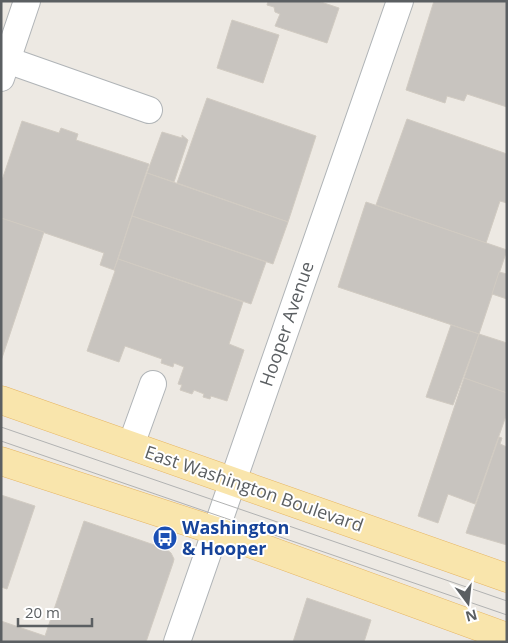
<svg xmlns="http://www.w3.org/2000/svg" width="508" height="643" viewBox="0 0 508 643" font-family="'Open Sans',sans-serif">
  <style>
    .building { fill: #c8c4bf; stroke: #d1cbc2 }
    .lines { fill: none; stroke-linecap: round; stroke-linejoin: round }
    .minor-casing { stroke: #b0b4b7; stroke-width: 28 }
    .major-casing { stroke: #e6b562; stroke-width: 29 }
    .minor { stroke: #fff; stroke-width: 26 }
    .major { stroke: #f9e5ac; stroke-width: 28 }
    .tram { stroke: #b1b2b2; stroke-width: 1 }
    .labels { text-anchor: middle; stroke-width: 4; stroke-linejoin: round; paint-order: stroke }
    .street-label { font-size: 18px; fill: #5b5f62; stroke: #fff }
    .transit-label { font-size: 18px; font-weight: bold; fill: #164399; stroke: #fff; text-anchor: start }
  </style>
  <rect width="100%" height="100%" fill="#ede9e3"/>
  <g class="building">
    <path d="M268,1H318L339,8L327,43L275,26L280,14L275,12L274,7L267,5Z"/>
    <path d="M434,1H507V107L467,94L464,101L447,96L445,103L406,90Z"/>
    <path d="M232,20L279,35L263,83L217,68Z"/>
    <path d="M207,98L316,136L288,222L177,183Z"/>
    <path d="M407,119L507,154V203L500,201L486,243L376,205Z"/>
    <path d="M22,121L59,133L61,128L78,134L76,140L149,164L114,270L100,265L104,253L1,218V183Z"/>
    <path d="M162,132L182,138V135L188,140L174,182L147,173Z"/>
    <path d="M147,173L288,222L273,264L132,216Z"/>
    <path d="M366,202L507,250L479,334L338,287Z"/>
    <path d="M132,216L266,262L251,304L118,259Z"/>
    <path d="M1,218L44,232L1,361Z"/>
    <path d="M118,259L243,302L229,344L244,350L227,401L211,396L210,399L203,397L204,394L194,390L192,394L180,390L182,385L178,384L184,367L174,363L173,367L161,363L162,359L125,346L119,362L87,351L115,271L114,270Z"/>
    <path d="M499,272L507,274V299L492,294Z"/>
    <path d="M451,325L479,334L453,405L426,397Z"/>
    <path d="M479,334L507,343V393L464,378Z"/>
    <path d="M464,378L507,393V413L475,504L448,494L438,523L418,516Z"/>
    <path d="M499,437L502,438L500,444L507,447V545L466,533Z"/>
    <path d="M1,495L35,506L7,589L1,587Z"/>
    <path d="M84,521L166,549L171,553L174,559L173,563L146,642H1V621L45,636Z"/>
    <path d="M307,598L371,620L364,642H293Z"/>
  </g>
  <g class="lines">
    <defs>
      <g id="minor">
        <path d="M7,60L149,110"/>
        <path d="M1,78L27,1"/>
        <path d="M131,445L153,384"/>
        <path d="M177,642L400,1"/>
      </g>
      <g id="major">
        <path d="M1,400L507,578"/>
        <path d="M1,461L216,531L507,637"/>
      </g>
    </defs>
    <use href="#minor" class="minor-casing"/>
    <use href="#major" class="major-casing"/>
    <use href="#minor" class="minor"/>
    <use href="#major" class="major"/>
    <g class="tram">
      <path d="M1,427L507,601"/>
      <path d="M1,441L507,615"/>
    </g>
  </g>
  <defs>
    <symbol id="bus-disc" viewBox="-11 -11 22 22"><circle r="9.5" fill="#1a4fb4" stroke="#fff"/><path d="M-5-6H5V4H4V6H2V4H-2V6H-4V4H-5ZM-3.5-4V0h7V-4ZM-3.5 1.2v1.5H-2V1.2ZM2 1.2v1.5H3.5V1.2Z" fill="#fff"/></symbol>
  </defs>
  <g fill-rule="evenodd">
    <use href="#bus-disc" x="151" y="524" width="28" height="28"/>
  </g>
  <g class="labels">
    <g class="street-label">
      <text transform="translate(287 324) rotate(-71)" y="6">Hooper Avenue</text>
      <text transform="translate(254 489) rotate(19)" y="6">East Washington Boulevard</text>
    </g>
    <g class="transit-label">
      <text x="182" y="534">Washington<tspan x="182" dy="21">&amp; Hooper</tspan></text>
    </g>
  </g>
  <rect width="508" height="643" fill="none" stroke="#5b5f62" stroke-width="5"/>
  <g transform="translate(468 603) rotate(165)" stroke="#ffffff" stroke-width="4" paint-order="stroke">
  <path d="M0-4L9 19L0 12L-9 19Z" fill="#5b5f62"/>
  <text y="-8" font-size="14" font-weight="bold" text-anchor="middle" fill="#5b5f62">N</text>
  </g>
  <path d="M18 618v8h74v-8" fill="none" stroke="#5b5f62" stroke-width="2.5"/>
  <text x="25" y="618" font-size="15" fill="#5b5f62" stroke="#ffffff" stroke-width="4" paint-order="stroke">20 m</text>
</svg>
